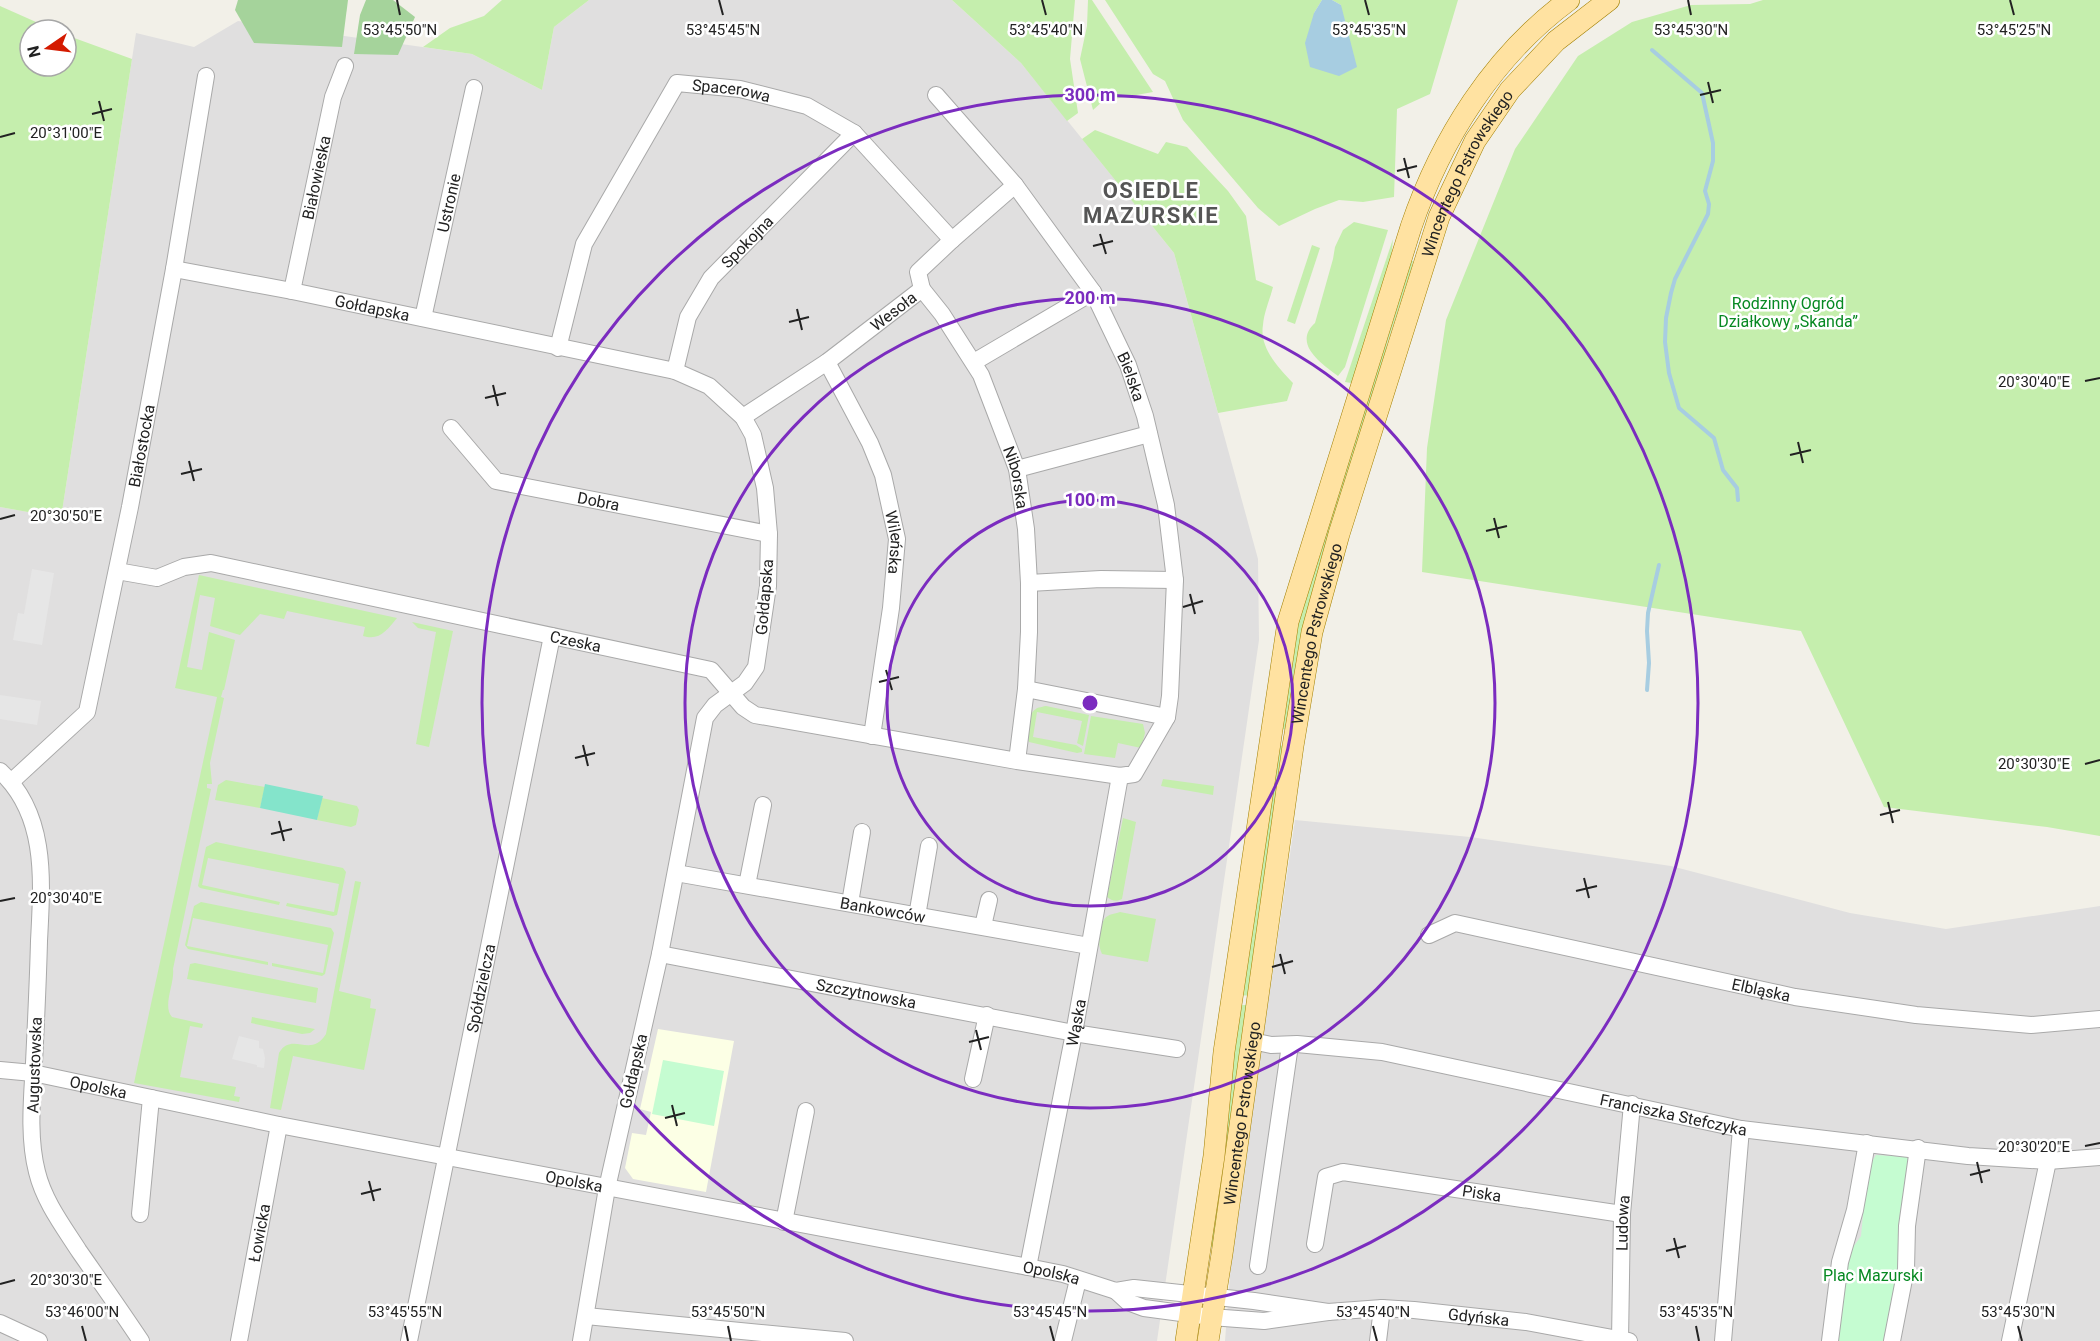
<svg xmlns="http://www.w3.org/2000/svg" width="2100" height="1341" viewBox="0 0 2100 1341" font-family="Roboto,sans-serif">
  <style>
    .residential { fill: #e0dfdf }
    .education { fill: #fcffe5 }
    .grass { fill: #c5eead }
    .forest { fill: #a5d39b }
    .park { fill: #c5fcd1 }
    .pitch { fill: #84e4cb }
    .parking { fill: #e6e6e6 }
    .water { fill: #a7cde1 }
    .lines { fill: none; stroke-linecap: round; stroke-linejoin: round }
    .stream { stroke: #a7cde1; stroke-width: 4 }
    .minor-casing { stroke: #a9a9a9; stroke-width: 18 }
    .major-casing { stroke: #a07f00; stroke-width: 22 }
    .minor { stroke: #fff; stroke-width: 16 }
    .major { stroke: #ffe2a1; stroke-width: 21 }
    .ticks { fill: none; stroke: #222; stroke-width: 2 }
    .ring { fill: none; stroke: #7b2cbf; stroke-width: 3 }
    .labels { text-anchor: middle; stroke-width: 5; stroke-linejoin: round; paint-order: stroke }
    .street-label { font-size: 16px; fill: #222; stroke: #fff }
    .park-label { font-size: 16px; fill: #078922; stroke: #fff }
    .district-label { font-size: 22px; font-weight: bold; letter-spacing: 1.5px; fill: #555; stroke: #fff }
    .ticks-label { font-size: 15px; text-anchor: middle; fill: #222; stroke: #fff; stroke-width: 5; stroke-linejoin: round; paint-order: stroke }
    .centre { fill: #7b2cbf; stroke: #fff; stroke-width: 3 }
    .ring-label { font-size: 18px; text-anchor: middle; font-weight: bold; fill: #7b2cbf; stroke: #fff; stroke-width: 5; stroke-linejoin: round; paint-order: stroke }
  </style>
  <rect width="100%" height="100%" fill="#f2f0e8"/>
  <g class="residential">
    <path d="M589,0H952L1021,63L1174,253L1258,559L1259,640L1157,1341H0V507L61,518L136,33L194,47L238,21L472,54L542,90L554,27Z"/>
    <path d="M1295,820L1470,837L1671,866L1850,913L1946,929L2100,906V1341H1225L1232,1250Z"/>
  </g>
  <path class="education" d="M658,1029L734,1041L706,1192L633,1179L625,1168L632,1133L646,1135L651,1112L640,1109Z"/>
  <g class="grass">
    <path d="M502,0H589L554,27L542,90L472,54L423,47L450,28L484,16Z"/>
    <path d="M952,0H1075L1070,59L1078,113L1067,121L1021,63Z"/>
    <path d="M1088,0H1092L1153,92L1103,101L1093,110L1080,59L1087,26Z"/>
    <path d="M1105,0H1322L1314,13L1341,5L1332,0H1458L1430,94L1397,109L1394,197L1363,202L1339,200L1315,209L1279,226L1258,208L1183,120L1165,81L1153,74Z"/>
    <path d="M1763,0H2100V836L2047,827L1884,807L1801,631L1422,572L1427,448L1446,320L1515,149L1578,56L1632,22L1691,5L1750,4Z"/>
    <path d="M0,6L54,30H30V66H66V35L132,59L61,518L0,507Z"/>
    <path d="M1095,130L1158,154L1166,142L1187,147L1228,191L1246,216L1256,280L1273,287C1270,299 1264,312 1263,325C1259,348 1279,368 1293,383L1287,401L1218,413L1174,253L1082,139Z"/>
    <path d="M1354,222L1388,230L1345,367L1338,376C1322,364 1292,344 1315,323L1333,259L1335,247L1343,230Z"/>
    <path d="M1393,239L1390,270L1354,381L1351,383L1345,382Z"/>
    <path d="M1312,245L1320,248L1295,324L1287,321Z"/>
    <path d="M1409,260L1413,261L1412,267L1387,344L1381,376L1287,730L1278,728L1296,628Z"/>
    <path d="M199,575L397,618C387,630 380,641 363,636L365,627L287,611L284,619L260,614L240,635L210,626L215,598L200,595L187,667L202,670L209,632L235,640L224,690H223L221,697L224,698L210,763L212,784H207V788L211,789L173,969C175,983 162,1006 172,1017L203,1024L202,1028L190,1026L180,1077L236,1087L234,1096L240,1097L239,1102L134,1083L217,697L175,688Z"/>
    <path d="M412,622L453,631L429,747L416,744L436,632L418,628Z"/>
    <path d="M1046,706L1089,715L1083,746L1077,743L1082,721L1037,712L1033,737L1076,745L1082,749V752L1077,753L1029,742C1026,733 1027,714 1036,709C1036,708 1045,706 1046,706Z"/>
    <path d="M1091,716L1143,724L1145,733L1141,748L1118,743L1115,758L1084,754Z"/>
    <path d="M1276,745L1285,746L1250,996L1241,995Z"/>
    <path d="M1163,779L1214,786L1213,795L1161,786Z"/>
    <path d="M226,780L265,787L260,808L215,800L218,785Z"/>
    <path d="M322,798L357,806L359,810L356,825L351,827L317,820Z"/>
    <path d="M1123,818L1136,822L1122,899C1116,902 1112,901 1107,897Z"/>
    <path d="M216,842L343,868L346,872L337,915L333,916L286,906L287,903L334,912L339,884L208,858L202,885L280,902L279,905L200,888L198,886L206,847Z"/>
    <path d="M355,881L361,882L339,991L371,999L370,1008L376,1009L364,1070L293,1056L281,1110L270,1108L279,1053C292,1031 311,1059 326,1034Z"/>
    <path d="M201,902L331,928L334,933L325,974L322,976L272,966V963L323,973L328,945L193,918L187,946L268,962V965L188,949L185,945L194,906Z"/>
    <path d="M1120,912L1156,919L1148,962L1102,954C1097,944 1099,927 1105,918C1109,914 1114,914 1120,912Z"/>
    <path d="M195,963L318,988L316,1003L187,979L190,964Z"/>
    <path d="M1240,1005H1248L1215,1247H1210Z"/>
    <path d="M252,1017L315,1029L310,1033L302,1034L251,1023Z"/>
  </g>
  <g class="forest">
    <path d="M238,0H348L342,47L254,43L235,10Z"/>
    <path d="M366,0H393L415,17L398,55L354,54L360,15Z"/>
  </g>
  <g class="park">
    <path d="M663,1060L724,1071L714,1126L652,1114Z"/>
    <path d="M1876,1155L1907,1157L1911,1166L1901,1259L1887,1341H1837L1849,1253L1861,1236L1866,1183L1870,1165Z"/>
  </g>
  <path class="pitch" d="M265,784L323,796L317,820L260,808Z"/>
  <g class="parking">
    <path d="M32,569L54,573L42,645L13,640L18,613L24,614Z"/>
    <path d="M0,695L41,701L37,725L0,719Z"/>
    <path d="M239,1036L259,1041V1048L263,1049L265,1058L264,1068L257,1067V1065L232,1059Z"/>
  </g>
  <path class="water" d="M1322,0H1332L1341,5L1357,67L1339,76L1310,67L1305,43L1314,13Z"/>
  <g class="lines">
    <g class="stream">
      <path d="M1652,50L1702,93L1713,143V161L1705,191L1709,204L1708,214L1675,279L1671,293L1666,318L1665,342L1669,373L1679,408L1714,438L1723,470L1737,488L1738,500"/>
      <path d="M1647,690L1649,663L1647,631L1648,613L1659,565"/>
    </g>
    <defs>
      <g id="minor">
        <path id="s1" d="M936,95L1015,185L1093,292L1128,365L1145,416L1166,505L1175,580L1170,696L1167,717"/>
        <path id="s2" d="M174,269L292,291L675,371L709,386L743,417L753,435L765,488L769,534L768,586L756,667L745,683L715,705L705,718L660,954L607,1188L581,1341"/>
        <path id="s3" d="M922,289L942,314L981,375L1017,469L1026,529L1029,583V632L1026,689"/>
        <path id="s4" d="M292,291L333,97L345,66"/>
        <path id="s5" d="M423,318L474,88"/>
        <path id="s6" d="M558,348L584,244L677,83L740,89L807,106L854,133L952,240"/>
        <path id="s7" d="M827,362L870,443L883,475L897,539L891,608L872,736"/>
        <path d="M974,362L1093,292"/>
        <path id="s8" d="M675,371L688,317L711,278L854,133"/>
        <path id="s9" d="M743,417L827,362L922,289L918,272L952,240L1015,185"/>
        <path id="s10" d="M451,428L496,481L769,534"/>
        <path d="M1017,469L1149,434"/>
        <path id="s11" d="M117,571L157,578L184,567L211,563L711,670L743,707L755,715L1017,761L1120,776L1134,774L1167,717L1026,689L1017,761"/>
        <path d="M1029,583L1101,579L1175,580"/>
        <path d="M0,771C48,815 42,882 39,941C38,982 36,1022 34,1063C32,1098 28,1137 37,1172C44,1201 63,1226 79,1251C100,1281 121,1311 141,1341"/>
        <path id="s12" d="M11,782L87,712L130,507L174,269L206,76"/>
        <path id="s13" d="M676,873L1089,946"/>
        <path d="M747,885L763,805"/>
        <path d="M850,903L862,832"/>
        <path d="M917,916L929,846"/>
        <path d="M983,926L989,900"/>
        <path id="s14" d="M1429,935L1455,923L1795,997L1916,1015L2031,1025L2100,1019"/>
        <path id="s15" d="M660,954L1074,1033L1177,1049"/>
        <path id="s16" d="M1252,1041L1271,1045L1297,1044L1382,1052L1741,1129L1968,1156L2048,1161L2100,1157"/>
        <path id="s17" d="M0,1070L33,1073L279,1125L1028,1267L1063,1274L1116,1291L1134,1288L1254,1301L1328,1312"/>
        <path d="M973,1079L987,1015"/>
        <path d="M140,1214L151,1098"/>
        <path d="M784,1222L806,1111"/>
        <path id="s18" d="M1315,1244L1326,1177L1343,1172L1622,1214"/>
        <path d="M1258,1266L1290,1045"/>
        <path id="s19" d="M1028,1267L1074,1033L1120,776"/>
        <path id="s20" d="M1116,1291L1128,1302L1144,1308L1211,1317L1264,1321L1328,1312L1382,1308L1414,1310L1526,1322L1629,1341"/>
        <path d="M586,1316L845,1341"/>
        <path d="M0,1323L39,1341"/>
        <path id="s21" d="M239,1341L279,1125"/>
        <path id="s22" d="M409,1341L552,636"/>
        <path d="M1063,1341L1078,1280"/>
        <path d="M1378,1341L1382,1308"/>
        <path id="s23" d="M1620,1341L1622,1214L1632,1104"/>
        <path d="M1723,1341L1741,1129"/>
        <path d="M1830,1341L1840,1262L1855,1210L1867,1143"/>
        <path d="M1892,1341L1906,1269L1907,1226L1918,1148"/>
        <path d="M2010,1341L2048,1161"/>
      </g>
      <g id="major">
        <path d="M1186,1341L1214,1156L1224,1052L1288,622L1411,227C1441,139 1493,56 1569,0"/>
        <path id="s24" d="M1208,1341L1222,1254L1293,746L1312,632L1339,534L1439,217L1475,141L1510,90L1556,41L1609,0"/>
      </g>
    </defs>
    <use href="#minor" class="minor-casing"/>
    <use href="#major" class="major-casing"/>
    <use href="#minor" class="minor"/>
    <use href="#major" class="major"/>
  </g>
  <path class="ticks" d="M397,0L400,15M719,0L723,15M1042,0L1046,15M1365,0L1369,15M1688,0L1691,15M2010,0L2014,15M1708,82L1713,103M1700,95L1721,90M99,101L104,121M92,114L112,109M0,137L15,133M1404,158L1409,178M1397,171L1417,166M1100,234L1106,254M1093,246L1113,241M797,309L802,330M789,322L809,317M2085,381L2100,378M493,385L498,406M485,398L506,393M1798,442L1803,463M1790,455L1811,450M189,461L194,481M181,474L202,469M1494,518L1499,538M0,519L15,515M1486,531L1507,526M1190,594L1195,614M1183,607L1203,601M886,670L892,690M879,682L899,677M583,745L588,766M575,758L595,753M2085,764L2100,760M1888,802L1893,823M1880,815L1900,810M279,821L284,841M271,834L292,829M1584,878L1589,898M1576,891L1597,886M0,901L15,898M1280,954L1285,974M1272,967L1293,961M976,1030L981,1050M969,1042L989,1037M672,1105L677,1126M665,1118L685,1113M2085,1146L2100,1143M1977,1162L1982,1183M1970,1175L1990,1170M369,1181L374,1201M361,1194L381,1189M1674,1238L1679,1258M1666,1251L1686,1246M0,1284L15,1280M82,1326L86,1341M405,1326L408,1341M728,1326L731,1341M1050,1326L1054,1341M1373,1326L1377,1341M1696,1326L1699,1341M2018,1326L2022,1341"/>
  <g class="ring">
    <circle cx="1090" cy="703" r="203"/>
    <circle cx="1090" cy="703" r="405"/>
    <circle cx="1090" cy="703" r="608"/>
  </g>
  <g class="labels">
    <g class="street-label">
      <text dy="6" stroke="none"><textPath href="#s6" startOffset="348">Spacerowa</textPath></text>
      <text dy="6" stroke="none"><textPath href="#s24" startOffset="1202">Wincentego Pstrowskiego</textPath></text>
      <text dy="6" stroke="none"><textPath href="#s4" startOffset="116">Białowieska</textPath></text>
      <text dy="6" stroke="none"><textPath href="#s5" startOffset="118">Ustronie</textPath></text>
      <text dy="6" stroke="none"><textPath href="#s8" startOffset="152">Spokojna</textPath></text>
      <text dy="6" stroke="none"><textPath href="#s2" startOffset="202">Gołdapska</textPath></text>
      <text dy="6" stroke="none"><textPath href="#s9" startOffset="184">Wesoła</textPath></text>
      <text dy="6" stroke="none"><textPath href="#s1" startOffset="345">Bielska</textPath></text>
      <text dy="6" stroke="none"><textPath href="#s12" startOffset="375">Białostocka</textPath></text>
      <text dy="6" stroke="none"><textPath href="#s3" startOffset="213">Niborska</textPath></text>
      <text dy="6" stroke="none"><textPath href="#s10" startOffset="174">Dobra</textPath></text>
      <text dy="6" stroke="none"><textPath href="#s7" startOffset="195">Wileńska</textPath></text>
      <text transform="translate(764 597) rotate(-85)" y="6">Gołdapska</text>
      <text dy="6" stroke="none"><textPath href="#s24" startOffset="716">Wincentego Pstrowskiego</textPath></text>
      <text dy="6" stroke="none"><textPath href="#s11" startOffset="470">Czeska</textPath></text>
      <text dy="6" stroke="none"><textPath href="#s13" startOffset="210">Bankowców</textPath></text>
      <text dy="6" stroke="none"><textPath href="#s22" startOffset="360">Spółdzielcza</textPath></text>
      <text dy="6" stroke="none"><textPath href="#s14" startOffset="342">Elbląska</textPath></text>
      <text dy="6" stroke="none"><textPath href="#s15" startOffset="210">Szczytnowska</textPath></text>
      <text dy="6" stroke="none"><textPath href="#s19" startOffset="249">Wąska</textPath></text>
      <text transform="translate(34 1065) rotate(-88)" y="6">Augustowska</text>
      <text transform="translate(633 1071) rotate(-77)" y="6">Gołdapska</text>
      <text dy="6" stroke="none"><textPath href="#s17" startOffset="100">Opolska</textPath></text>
      <text dy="6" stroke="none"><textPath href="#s16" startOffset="429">Franciszka Stefczyka</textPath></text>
      <text dy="6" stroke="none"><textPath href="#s24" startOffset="230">Wincentego Pstrowskiego</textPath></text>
      <text dy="6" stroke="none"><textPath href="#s17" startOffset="585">Opolska</textPath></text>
      <text dy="6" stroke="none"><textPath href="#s18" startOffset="226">Piska</textPath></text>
      <text dy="6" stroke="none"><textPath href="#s23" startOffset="118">Ludowa</textPath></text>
      <text dy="6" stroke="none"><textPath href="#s21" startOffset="110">Łowicka</textPath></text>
      <text dy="6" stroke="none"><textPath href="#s17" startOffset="1071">Opolska</textPath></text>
      <text dy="6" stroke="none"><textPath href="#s20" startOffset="370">Gdyńska</textPath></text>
    </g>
    <g class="park-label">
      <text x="1788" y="309">Rodzinny Ogród<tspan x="1788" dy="18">Działkowy „Skanda”</tspan></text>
      <text x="1873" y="1281">Plac Mazurski</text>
    </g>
    <g class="district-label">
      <text x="1151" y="198">OSIEDLE<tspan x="1151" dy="25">MAZURSKIE</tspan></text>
    </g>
  </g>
  <g class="ticks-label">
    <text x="2014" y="35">53°45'25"N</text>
    <text x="400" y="35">53°45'50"N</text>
    <text x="723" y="35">53°45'45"N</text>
    <text x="1046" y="35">53°45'40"N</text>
    <text x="1369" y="35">53°45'35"N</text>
    <text x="1691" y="35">53°45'30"N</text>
    <text x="66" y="138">20°31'00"E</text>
    <text x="2034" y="387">20°30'40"E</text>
    <text x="66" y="521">20°30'50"E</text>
    <text x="2034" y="769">20°30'30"E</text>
    <text x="66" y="903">20°30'40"E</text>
    <text x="2034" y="1152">20°30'20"E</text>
    <text x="66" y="1285">20°30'30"E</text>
    <text x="82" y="1317">53°46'00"N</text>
    <text x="405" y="1317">53°45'55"N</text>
    <text x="728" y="1317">53°45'50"N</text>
    <text x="1050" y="1317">53°45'45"N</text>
    <text x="1373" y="1317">53°45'40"N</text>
    <text x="1696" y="1317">53°45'35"N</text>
    <text x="2018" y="1317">53°45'30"N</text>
  </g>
  <circle cx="1090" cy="703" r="9" class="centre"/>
  <g class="ring-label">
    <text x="1090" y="101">300 m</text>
    <text x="1090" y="304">200 m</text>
    <text x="1090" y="506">100 m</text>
  </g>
  <g transform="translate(48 48) rotate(256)"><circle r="28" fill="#ffffff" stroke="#a7a7a7" stroke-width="1.5"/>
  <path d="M0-4.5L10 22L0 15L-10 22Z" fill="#d41a00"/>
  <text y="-9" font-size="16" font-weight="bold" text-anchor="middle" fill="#222222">N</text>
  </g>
</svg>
